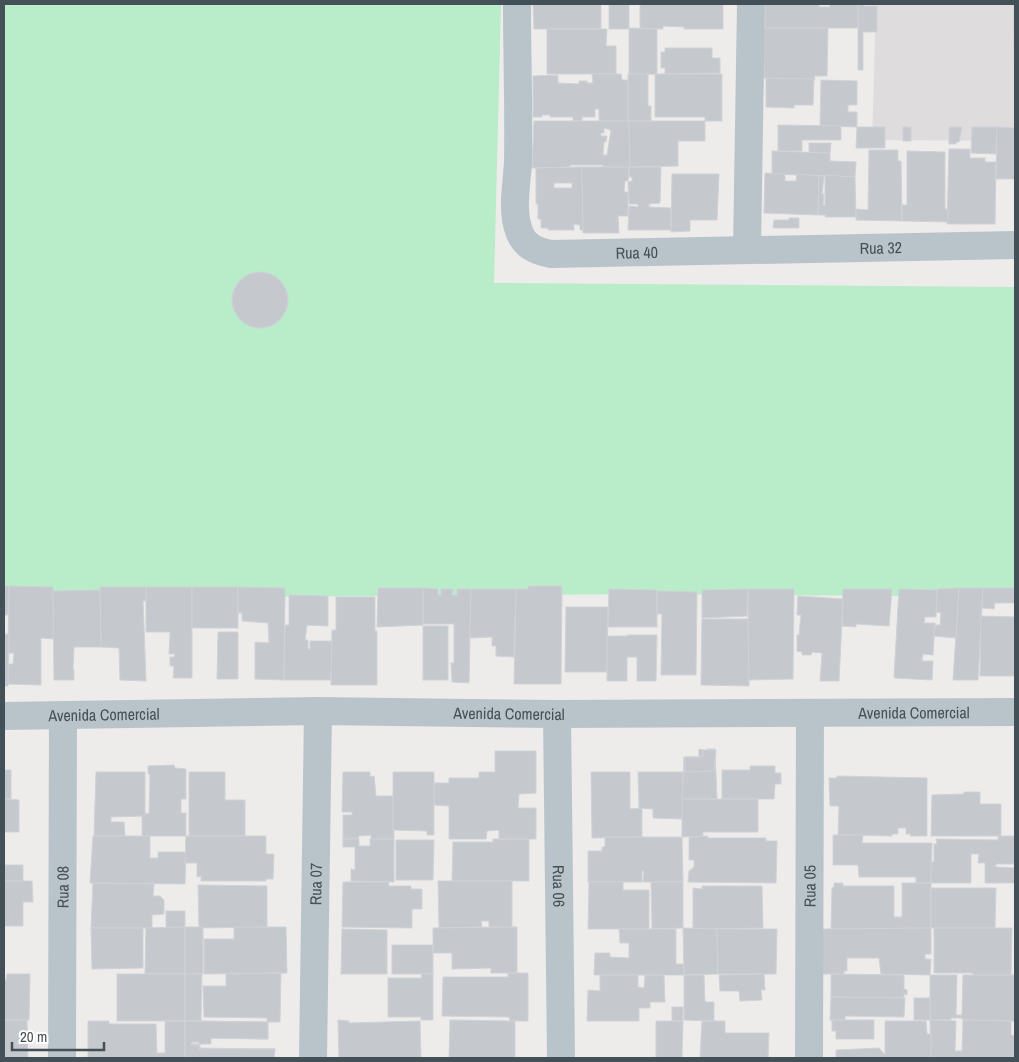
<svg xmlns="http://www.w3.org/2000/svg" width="1019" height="1062" viewBox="0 0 1019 1062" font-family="'Archivo Narrow',sans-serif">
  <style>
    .education { fill: #dfdcdd }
    .green { fill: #b9ecc8 }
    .building { fill: #c5c9ce; stroke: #cfd2d7; fill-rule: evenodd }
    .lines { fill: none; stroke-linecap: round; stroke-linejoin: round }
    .minor { stroke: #b9c4ca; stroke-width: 28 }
    .labels { text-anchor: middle; stroke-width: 4; stroke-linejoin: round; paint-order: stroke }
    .street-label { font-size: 16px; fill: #445058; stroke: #fff }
  </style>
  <rect width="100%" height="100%" fill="#eeebeb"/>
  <path class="education" d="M876,4H1015V141L872,140Z"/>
  <path class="green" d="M4,4H501L494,283L1015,287V597L646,594L4,599Z"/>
  <g class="building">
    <path d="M533,4H601V29H534Z"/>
    <rect x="609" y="4" width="20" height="25"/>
    <path d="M640,4H723V29H684V27L663,26V29L640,28Z"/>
    <path d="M765,4H819V7H830V4H858V28H765Z"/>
    <path d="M858,4H864V6H877V32H863V70H858Z"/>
    <path d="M1014,4H1015V128Z"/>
    <path d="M1014,4H1015V128Z"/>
    <path d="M629,28L657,29V74L629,75Z"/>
    <path d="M764,28H828L827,76H814L815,80L764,78Z"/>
    <path d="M547,29H607L606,46H616V74H547Z"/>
    <path d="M665,48H712V58H720V73L665,74V68H661V52H665Z"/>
    <path d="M592,74H621L622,80H628V121H599V109H595V117H582V121H573V117H550V115H542V117H533V76L558,75V83L579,84V81H587V83H593Z"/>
    <path d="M628,74H648V106H651V121H628Z"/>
    <path d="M655,74H722V121H705V117H655Z"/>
    <path d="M766,78L814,79L813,105H794V108L766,107Z"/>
    <path d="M821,80L857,81V105H848V112H857V127L820,126Z"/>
    <path d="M534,121H629L630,167H603V165H570V167L532,168ZM604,128L611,130L607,155H603L604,142H606L607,136H601V133H604Z"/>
    <path d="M629,121H705V141H678V166L630,167Z"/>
    <path d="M778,125L841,126V140H802V151H778Z"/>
    <path d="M857,127H885V148H856Z"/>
    <rect x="903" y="127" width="8" height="14"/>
    <path d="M949,127H962L959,142H956V144H949Z"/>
    <path d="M972,127H997L996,154L971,153Z"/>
    <path d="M997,127L1015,128V179H996Z"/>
    <path d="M809,143H831L830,153L809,152Z"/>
    <path d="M949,149H970V158H985V162H996L995,224H947Z"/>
    <path d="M869,150H898V161H901L902,221L856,220V209L868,210Z"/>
    <path d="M772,151L830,153V161L856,162L855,177L772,174Z"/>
    <path d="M907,151L945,152V209H948V222L902,221V205H907Z"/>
    <path d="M582,167L583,230H580V225L574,224V230H548V228H541V219H538V204H536V168ZM554,183H572V188H554Z"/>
    <path d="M582,167H629L628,181H625L624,192H628V216H618L619,233H583Z"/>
    <path d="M629,167H661L660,203L649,204V207L671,208V230H628L629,206L638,207V204H629L628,182L632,181V177H629Z"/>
    <path d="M765,173L785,174V181H796L797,174L819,176L818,215L764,213Z"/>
    <path d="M672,174H719L717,220H690V231L671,232Z"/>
    <path d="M825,175L855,177L856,217H825L826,215H818L819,176H824L822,194H824L823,205L825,206Z"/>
    <path d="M789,218H799V228H773L774,220H789Z"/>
    <circle cx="260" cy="300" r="28"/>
    <path d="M4,586H9L8,615H4Z"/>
    <path d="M9,586L53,587L54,639L41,638V685L8,684V664H13L14,653H8Z"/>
    <path d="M528,586H562L561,684H514L516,589H528Z"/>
    <path d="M100,587H146V601H143L146,681L120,680L119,648L101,647Z"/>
    <path d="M146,587H192V678H173L174,666H170V657H174L175,654H169L170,632H146Z"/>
    <rect x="192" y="587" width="46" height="41"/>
    <path d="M238,587L285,588L284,680L255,679V642L269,643L268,623L242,621V613H238Z"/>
    <path d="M378,588H423V625L377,627Z"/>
    <path d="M423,588L438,589V595H441V589H453L452,595H457V589H471L469,683L452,682L451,663H454V624H423Z"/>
    <path d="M959,588H983L978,680H953Z"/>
    <path d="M959,588L956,638L934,636L935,625H940L941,613L936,612L937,589Z"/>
    <path d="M983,588H1015V603H995L994,609L982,608Z"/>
    <path d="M471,589H516L514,657L496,656V646H492V637L470,638Z"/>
    <path d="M609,589L657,590V627H608Z"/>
    <path d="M748,589H794L793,679L748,680Z"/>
    <path d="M748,589L747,616L702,618V590Z"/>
    <path d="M843,589H892L889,626L856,624V627L842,626Z"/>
    <path d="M899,589L937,590L936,617H925L924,623H935L933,655L923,654L922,661H933L932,680L894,678Z"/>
    <path d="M100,590L101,647H74L73,669L74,670V680H54L53,591Z"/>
    <path d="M657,591L697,592L696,675H661L662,614H657Z"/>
    <path d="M289,595L328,596V626L307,625L305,640H308V649L310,650V641H332L331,680H284L285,625H289Z"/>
    <path d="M798,596L843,599L839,681H820L822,653L812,652L811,655H802V652L797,651V635H799L800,624L801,615H797Z"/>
    <path d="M336,597H375V631H377V685H331L332,630H336Z"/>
    <path d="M566,607H608L607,672H565Z"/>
    <path d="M981,616L1015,617V676H980Z"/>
    <path d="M702,619H748L749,686L701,685Z"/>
    <rect x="423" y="626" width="25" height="54"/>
    <path d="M218,632H238V679H217Z"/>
    <path d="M4,634H8L9,635L8,686H4Z"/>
    <path d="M627,635H657L656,681H637V657H627V681H607V636H628Z"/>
    <path d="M699,749L707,751V749H715L717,799H682L684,757H699Z"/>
    <path d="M703,750H716L714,771L685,772V757H703Z"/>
    <path d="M495,751H536V793L519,794L518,808H536V839H499V830L487,831L486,839H449V806L434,805V783H449V778H479V772H495Z"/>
    <path d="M174,765L175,768L186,769V799H181V813H186V836H142V816H145V813L149,814L150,774H148V766Z"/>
    <path d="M750,766H775V773H781V784H775L774,799H722V770H750Z"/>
    <rect x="4" y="770" width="7" height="29"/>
    <path d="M96,772H145V816L111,817V822H124L125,836H94Z"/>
    <path d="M189,772H225V800H245V836H189Z"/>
    <path d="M343,772H370V777L374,776L376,796H393L394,839H371V835L359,836L358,839H343V815H352V812H342Z"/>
    <path d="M393,772H434V835H427V831L393,830Z"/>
    <path d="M591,772H630V809L642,808V837L592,838Z"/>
    <path d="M638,772H683L682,819L653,818V809L639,808Z"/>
    <path d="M837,776L927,778V836H910L911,834H906V828H898V834H892V836L838,835L839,806H830L829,778H837Z"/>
    <path d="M964,792H980V804H1001V836H931L932,795L964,794Z"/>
    <path d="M4,799L19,800V832H4Z"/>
    <path d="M682,799H758V832H703V836L682,837Z"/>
    <path d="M833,835H863L862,843H932L931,883H916V877H859L858,865H833Z"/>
    <path d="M93,836H150V858H158V852H186L185,884L90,883Z"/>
    <path d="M186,836H266V854H274L273,879H266V881H201V876L197,877V863H185Z"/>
    <path d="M708,836L707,838H766V841H777L776,883L688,882L689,871L694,867V860H689V837Z"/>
    <path d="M998,836H1015V864H996V867L1015,868V883H985V863H978L979,854H971V883H931V862H934V844H937L936,839L998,840Z"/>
    <path d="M605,837H682L683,882H643L644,871H642V882H588V851H602V847H605Z"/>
    <path d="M343,839H359V846H370V839H394V882L351,881V869L355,870V847H343Z"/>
    <path d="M493,839H529V881H452L453,842H493Z"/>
    <path d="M396,840H434L433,880H396Z"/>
    <rect x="4" y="865" width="19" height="16"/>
    <path d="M4,881H32L33,902H23V926H4Z"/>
    <path d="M438,881H512V927H489V921H481L482,927L439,928Z"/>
    <path d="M343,882H388L389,886H411V889H422V909H412V928L342,927Z"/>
    <path d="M589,882H623V890H649V929H588Z"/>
    <path d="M651,882H683V928L652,929Z"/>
    <path d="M93,883L154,884L153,896H160L164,900V914L152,915V928H91Z"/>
    <path d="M834,883H843V886H894V917H902V883H931V928L831,929L832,888L834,887Z"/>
    <path d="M198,885L267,886V927L199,928Z"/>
    <path d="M702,886H762L763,928L693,929V888L702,889Z"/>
    <path d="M931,888H996L995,928H931Z"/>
    <path d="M166,911H185V927L166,928Z"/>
    <rect x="185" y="927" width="18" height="47"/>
    <path d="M185,927V974H145L146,928Z"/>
    <path d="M234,927H286L287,973L204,974V939H234Z"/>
    <path d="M517,927V973H491V968L452,969V953H433V928Z"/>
    <path d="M91,928H143V968L92,969Z"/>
    <path d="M683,928L717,929L718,974L684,975Z"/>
    <path d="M931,928V954H925V959H931L930,975L881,974L879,958H847V971H844V974H822V929Z"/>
    <path d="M934,928H1012L1011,975H973V973H934Z"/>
    <path d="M342,929L387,930V974H341Z"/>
    <path d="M619,929H676V964H684V975H594L595,953H610V957L629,958V943H620Z"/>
    <path d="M717,929H777L776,974H718Z"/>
    <rect x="392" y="945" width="41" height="29"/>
    <path d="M281,973L280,1022H267V1018L204,1017L203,986H226V974Z"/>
    <path d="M508,973H528V1021H510L509,1017L442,1016L443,977H508Z"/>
    <path d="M7,974H30L29,1020H4V980H6Z"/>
    <rect x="117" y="974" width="68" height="47"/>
    <path d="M185,974H202L201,1021H185Z"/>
    <path d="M421,974H433V1020H421V1017H388V978H422Z"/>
    <path d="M764,974L765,990H761L762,1000L740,1001L739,991H720L719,975Z"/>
    <path d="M831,974L904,975V989L907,990V995L904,994V998L831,997Z"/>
    <path d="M600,975H638V987L644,988L645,975H664L665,1002H650V1008H639V1021H587L588,990L600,991Z"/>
    <path d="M684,975H704L705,1002H714V1021L684,1020Z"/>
    <path d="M930,975H957L956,1015H962L963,975H1015V1021L963,1020L962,1018H951V1020H930Z"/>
    <path d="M831,997L905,998L904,1017L845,1016V1020H830Z"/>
    <rect x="914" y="998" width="16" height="22"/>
    <rect x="672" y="1007" width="11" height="14"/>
    <path d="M4,1020H27L28,1058H4Z"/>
    <path d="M338,1020L349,1021V1023L420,1021L421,1058H339Z"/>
    <path d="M450,1020L515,1021V1058H449Z"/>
    <path d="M832,1020H874V1039H836V1031H832Z"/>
    <path d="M930,1020L956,1021L955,1051H962L963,1020L1011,1021V1035L1015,1036V1058H931Z"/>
    <path d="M88,1021H109V1024H156L157,1053H165V1021H185V1058H88Z"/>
    <path d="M185,1021L267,1022L268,1039L199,1038V1042H192V1044H200V1048H191L275,1049L274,1058H185Z"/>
    <path d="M185,1021L268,1022V1039L211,1038V1044H199V1042H191V1045H199V1049H275L274,1058H185Z"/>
    <path d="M656,1021H683L682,1058H656Z"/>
    <path d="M702,1021H725V1033H769L768,1058H700Z"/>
    <path d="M885,1021H926L927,1034H931V1058H836V1050L879,1048L885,1055Z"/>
  </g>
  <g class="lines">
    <g class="minor">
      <path id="s1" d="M517,4C517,56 519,109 518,162C517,184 511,209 519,231C524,246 536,251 551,254L1015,245"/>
      <path d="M747,249L751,4"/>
      <path id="s2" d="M557,714L561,1058"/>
      <path id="s3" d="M4,716L318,711L557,714L1015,712"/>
      <path id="s4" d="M62,1058L63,716"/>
      <path id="s5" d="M313,1058L318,711"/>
      <path id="s6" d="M809,1058L810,713"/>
    </g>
  </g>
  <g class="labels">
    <g class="street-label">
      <text dy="6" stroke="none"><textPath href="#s1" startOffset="599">Rua 32</textPath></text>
      <text dy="6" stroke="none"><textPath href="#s1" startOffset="355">Rua 40</textPath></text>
      <text dy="6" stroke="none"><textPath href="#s3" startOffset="910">Avenida Comercial</textPath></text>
      <text dy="6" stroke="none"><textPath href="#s3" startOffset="505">Avenida Comercial</textPath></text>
      <text dy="6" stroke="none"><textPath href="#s3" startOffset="100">Avenida Comercial</textPath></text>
      <text dy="6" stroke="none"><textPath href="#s5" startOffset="174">Rua 07</textPath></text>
      <text dy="6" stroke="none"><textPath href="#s2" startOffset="172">Rua 06</textPath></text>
      <text dy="6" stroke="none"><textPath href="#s6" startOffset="172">Rua 05</textPath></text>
      <text dy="6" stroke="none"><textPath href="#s4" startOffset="171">Rua 08</textPath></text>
    </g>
  </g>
  <rect width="1019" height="1062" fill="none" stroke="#445058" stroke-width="10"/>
  <path d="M12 1042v8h92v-8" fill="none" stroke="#445058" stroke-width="2.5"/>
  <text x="20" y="1042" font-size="15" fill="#445058" stroke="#ffffff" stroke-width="4" paint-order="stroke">20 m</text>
</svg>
